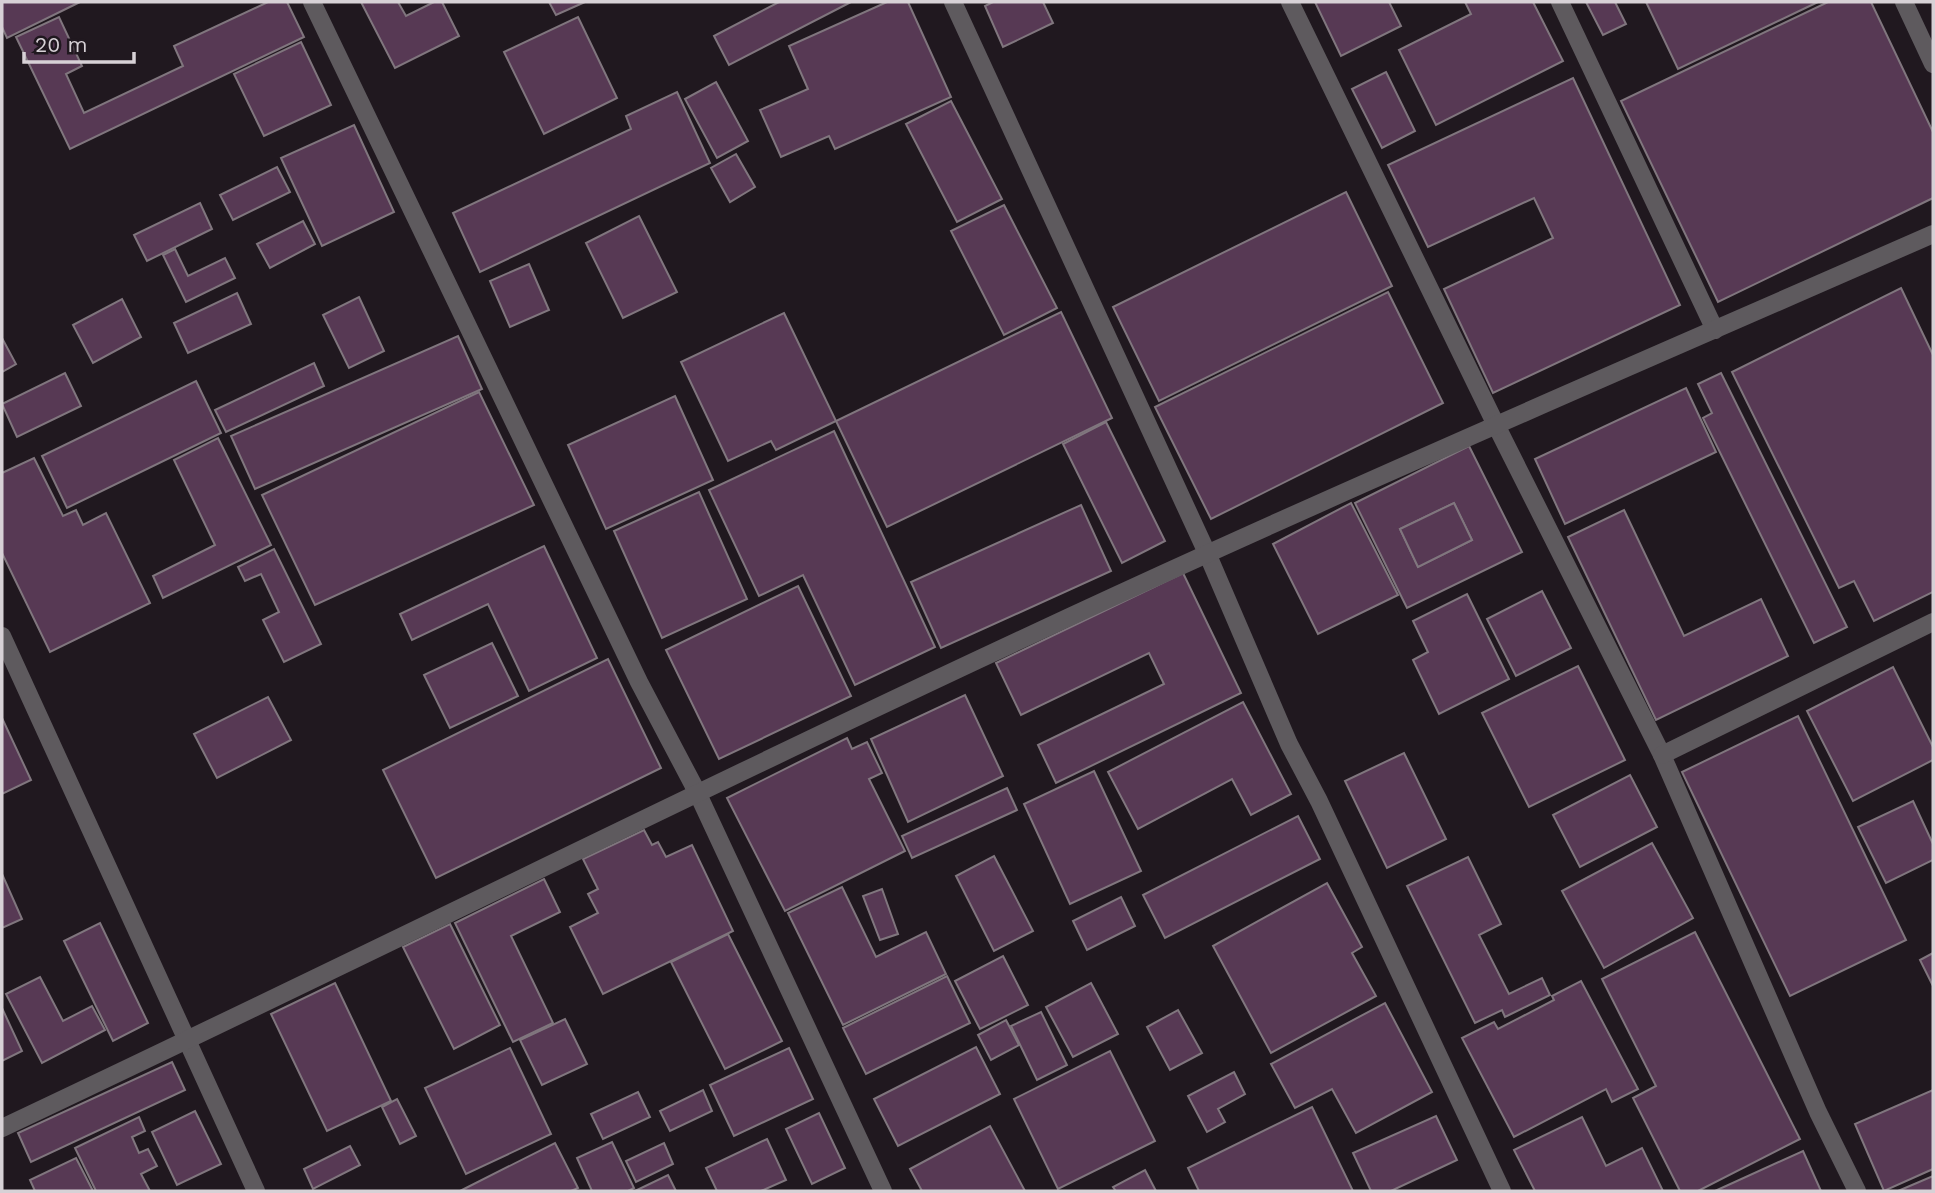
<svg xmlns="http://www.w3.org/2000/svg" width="1935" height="1193" viewBox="0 0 1935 1193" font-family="'Work Sans',sans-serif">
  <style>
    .building { fill: #573954; stroke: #80767e; stroke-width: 2; fill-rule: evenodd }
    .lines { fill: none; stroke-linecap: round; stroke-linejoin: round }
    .street { stroke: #5e5a5e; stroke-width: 18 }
  </style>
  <rect width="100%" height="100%" fill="#20181f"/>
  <g class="building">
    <path d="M2,2H80L7,38L2,27Z"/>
    <path d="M268,2H287L304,37L70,149L16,37L59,17L82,66L66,74L84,113L183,66L174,46Z"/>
    <path d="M361,2H398L406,16L434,2H442L459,36L395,68Z"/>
    <path d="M549,2H585L556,15Z"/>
    <path d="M779,2H851L729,65L714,36Z"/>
    <path d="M887,2H908L951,97L835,149L829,136L781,157L760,110L808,89L789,46Z"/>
    <path d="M993,2H1043L1053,23L1003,47L985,6Z"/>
    <path d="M1315,2H1389L1401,26L1341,56Z"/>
    <path d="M1465,2H1533L1563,61L1436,125L1399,50L1471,14Z"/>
    <path d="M1586,2H1615L1626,24L1603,35Z"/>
    <path d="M1646,2H1818L1678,69Z"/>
    <path d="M1828,2H1871L1933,132V198L1718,302L1621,101Z"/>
    <path d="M578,17L617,98L544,134L504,52Z"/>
    <path d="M301,42L331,105L264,136L234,74Z"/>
    <path d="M1386,72L1415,131L1382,148L1352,89Z"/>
    <path d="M1573,78L1680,305L1493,393L1444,289L1553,238L1534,198L1428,247L1388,165Z"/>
    <path d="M716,82L748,141L717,158L685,99Z"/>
    <path d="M677,92L710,163L480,272L453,213L631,129L626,116Z"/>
    <path d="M951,101L1002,199L957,222L906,124Z"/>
    <path d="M354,125L394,212L322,246L281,158Z"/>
    <path d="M736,154L755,187L730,202L711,168Z"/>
    <path d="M277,167L290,192L233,220L220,195Z"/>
    <path d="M1346,192L1392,286L1159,401L1113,307Z"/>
    <path d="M200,203L212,229L147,261L134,235Z"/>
    <path d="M1004,205L1057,308L1004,335L951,231Z"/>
    <path d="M639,216L677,292L623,318L586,243Z"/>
    <path d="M303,221L315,244L270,268L257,244Z"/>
    <path d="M175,249L188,276L225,258L235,278L186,302L163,255Z"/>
    <path d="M529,264L549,310L510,327L490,281Z"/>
    <path d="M1901,288L1933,355V592L1874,621L1854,581L1839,588L1732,372Z"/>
    <path d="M1388,292L1443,403L1211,519L1155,407Z"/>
    <path d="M237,293L251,324L188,353L174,323Z"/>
    <path d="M359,297L384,351L349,368L323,315Z"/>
    <path d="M122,299L141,337L93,363L73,325Z"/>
    <path d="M1061,312L1112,418L887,527L836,421Z"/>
    <path d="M784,313L836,421L776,450L771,441L728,461L681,362Z"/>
    <path d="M458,336L482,389L255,489L231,436Z"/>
    <path d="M2,338L16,364L2,372Z"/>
    <path d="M314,363L324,386L226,432L215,410Z"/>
    <path d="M65,373L81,406L17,437L2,404Z"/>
    <path d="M1721,373L1847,627L1814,643L1703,418L1712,413L1698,384Z"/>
    <path d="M196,381L221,433L67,508L42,456Z"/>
    <path d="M1686,388L1716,452L1565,524L1535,459Z"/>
    <path d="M479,392L534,505L315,605L262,495Z"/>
    <path d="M675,396L713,480L606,529L568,445Z"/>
    <path d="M1106,422L1165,541L1122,563L1063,444Z"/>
    <path d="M834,431L935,647L855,685L803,575L759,596L709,490Z"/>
    <path d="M218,438L271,545L163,598L153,576L215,545L174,460Z"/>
    <path d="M1469,446L1522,552L1407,608L1355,503ZM1454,503L1472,540L1418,567L1400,529Z"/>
    <path d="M34,458L63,516L76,510L83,525L106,513L150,603L50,652L2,553V473Z"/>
    <path d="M699,492L747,599L662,638L614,531Z"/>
    <path d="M1351,503L1398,595L1318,634L1273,544Z"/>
    <path d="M1454,503L1472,540L1418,567L1400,529Z"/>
    <path d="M1081,505L1111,571L941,648L911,582Z"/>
    <path d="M1624,510L1684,636L1761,599L1788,656L1656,720L1568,537Z"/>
    <path d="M544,546L597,658L529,691L488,604L412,640L400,614Z"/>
    <path d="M274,549L321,644L284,662L263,620L279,612L261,574L245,581L238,567Z"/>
    <path d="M1183,573L1241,693L1056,783L1038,745L1164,684L1149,653L1021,715L996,663Z"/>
    <path d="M798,586L851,696L719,759L666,650Z"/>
    <path d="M1542,591L1571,648L1516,676L1487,619Z"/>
    <path d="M1467,594L1509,679L1439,714L1413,660L1428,652L1413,621Z"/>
    <path d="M492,643L518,696L450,728L424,675Z"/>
    <path d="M608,659L661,768L436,878L383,770Z"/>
    <path d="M1578,666L1625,760L1529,807L1482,713Z"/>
    <path d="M1893,667L1933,747V760L1853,801L1807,711Z"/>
    <path d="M965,695L1003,776L908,822L871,739Z"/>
    <path d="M268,697L291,740L217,778L194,734Z"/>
    <path d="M1243,702L1291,794L1251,815L1232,779L1138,829L1108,772Z"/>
    <path d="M1798,716L1906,940L1790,996L1682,772Z"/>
    <path d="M2,718L31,780L2,794Z"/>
    <path d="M847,738L852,749L867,742L882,773L869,779L905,851L785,911L727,798Z"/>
    <path d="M1404,753L1446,839L1387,868L1345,781Z"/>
    <path d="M1094,771L1141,871L1070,904L1024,804Z"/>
    <path d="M1630,775L1657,827L1580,867L1553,815Z"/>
    <path d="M1007,788L1017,810L912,858L902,836Z"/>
    <path d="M1913,801L1933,844V860L1886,883L1858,827Z"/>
    <path d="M1298,816L1320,859L1165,938L1143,895Z"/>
    <path d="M644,830L652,845L658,842L666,857L692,845L733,931L603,994L570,927L598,913L588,894L598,889L583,859Z"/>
    <path d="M1652,843L1693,918L1604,968L1562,891Z"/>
    <path d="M994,856L1033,931L994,951L956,876Z"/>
    <path d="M1468,857L1501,924L1479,935L1509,994L1542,978L1550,995L1505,1017L1502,1010L1475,1023L1407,886Z"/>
    <path d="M2,874L22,919L2,928Z"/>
    <path d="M544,879L560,912L511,936L553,1023L513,1042L455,923Z"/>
    <path d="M1327,883L1362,947L1352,953L1376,996L1271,1053L1213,946Z"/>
    <path d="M842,887L876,957L926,932L946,974L843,1025L788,913Z"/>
    <path d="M882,889L898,934L880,940L863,896Z"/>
    <path d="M1121,897L1135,926L1087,950L1073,921Z"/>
    <path d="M100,923L148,1023L113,1041L64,941Z"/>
    <path d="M450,924L500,1025L454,1049L403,947Z"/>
    <path d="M1695,932L1800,1139L1698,1191H1680L1633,1098L1656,1086L1602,979Z"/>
    <path d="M728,934L782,1041L725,1069L671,962Z"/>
    <path d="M1933,953V986L1920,960Z"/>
    <path d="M1003,956L1028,1005L980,1029L955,981Z"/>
    <path d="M947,976L970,1023L866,1074L843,1028Z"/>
    <path d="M40,977L63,1021L92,1006L105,1030L42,1063L6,994Z"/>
    <path d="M1581,981L1638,1089L1612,1102L1606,1089L1514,1137L1462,1038L1494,1022L1498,1029L1554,1000L1552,996Z"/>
    <path d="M335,983L391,1101L327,1131L271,1014Z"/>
    <path d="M1091,983L1118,1034L1073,1057L1046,1007Z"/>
    <path d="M1385,1003L1432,1092L1356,1133L1332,1089L1295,1108L1271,1064Z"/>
    <path d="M2,1008L22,1051L2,1061Z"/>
    <path d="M1178,1010L1202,1053L1170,1070L1147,1027Z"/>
    <path d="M1041,1012L1067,1065L1037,1080L1011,1026Z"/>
    <path d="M565,1019L587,1064L542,1085L520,1040Z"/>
    <path d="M1006,1020L1019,1045L991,1060L978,1035Z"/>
    <path d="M976,1047L1000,1094L898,1146L874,1099Z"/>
    <path d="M510,1048L551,1134L466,1174L425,1088Z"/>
    <path d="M789,1048L813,1099L734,1136L710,1085Z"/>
    <path d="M1110,1051L1155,1141L1058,1189L1014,1099Z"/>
    <path d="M172,1062L185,1090L31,1162L18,1133Z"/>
    <path d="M1234,1072L1245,1094L1218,1109L1225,1122L1207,1132L1188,1096Z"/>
    <path d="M703,1090L712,1111L670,1131L660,1111Z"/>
    <path d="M1933,1090V1169L1884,1191L1855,1124Z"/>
    <path d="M638,1092L650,1117L603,1139L591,1114Z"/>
    <path d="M397,1099L416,1136L400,1144L382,1107Z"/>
    <path d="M1312,1107L1353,1191H1199L1188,1168Z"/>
    <path d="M195,1111L221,1164L177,1185L152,1132Z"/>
    <path d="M819,1113L845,1168L812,1184L786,1129Z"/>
    <path d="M1436,1116L1457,1160L1391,1191H1371L1353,1153Z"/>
    <path d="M139,1117L145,1131L132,1137L139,1153L148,1149L157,1166L141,1174L150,1191H96L75,1148Z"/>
    <path d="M1582,1117L1606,1166L1642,1148L1663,1191H1535L1514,1150Z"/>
    <path d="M990,1126L1025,1191H922L910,1169Z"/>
    <path d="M767,1139L786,1180L761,1191H717L706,1168Z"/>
    <path d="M612,1142L634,1188L628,1191H592L577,1158Z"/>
    <path d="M555,1143L578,1188L571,1191H460Z"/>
    <path d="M664,1143L673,1164L636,1182L626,1161Z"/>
    <path d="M350,1146L360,1165L313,1189L304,1169Z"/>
    <path d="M1803,1151L1821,1191H1715Z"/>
    <path d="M76,1158L93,1191H35L30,1180Z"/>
    <path d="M1145,1170L1156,1191H1116L1113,1187Z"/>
    <path d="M668,1175L676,1191H635Z"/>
    <path d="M1933,1176V1191H1898Z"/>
  </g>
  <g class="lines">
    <g class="street">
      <path d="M312,2L639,682L697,792L883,1191"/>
      <path d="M953,2L1207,553L1289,744L1319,801L1502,1191"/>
      <path d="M1290,2L1496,425L1662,755L1818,1112L1857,1191"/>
      <path d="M1560,2L1715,330"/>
      <path d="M1904,2L1933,64"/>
      <path d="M2,636L256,1191"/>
      <path d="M1662,755L1933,622"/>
      <path d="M2,1128C405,938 803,737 1209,553C1449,444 1692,340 1933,234"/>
    </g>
  </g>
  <rect width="1935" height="1193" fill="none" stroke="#d7d1d6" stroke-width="7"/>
  <path d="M24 52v10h110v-10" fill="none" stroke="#d7d1d6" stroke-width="3.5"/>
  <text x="35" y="52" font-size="21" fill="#d7d1d6" stroke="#20181f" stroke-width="5" paint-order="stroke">20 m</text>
</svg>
